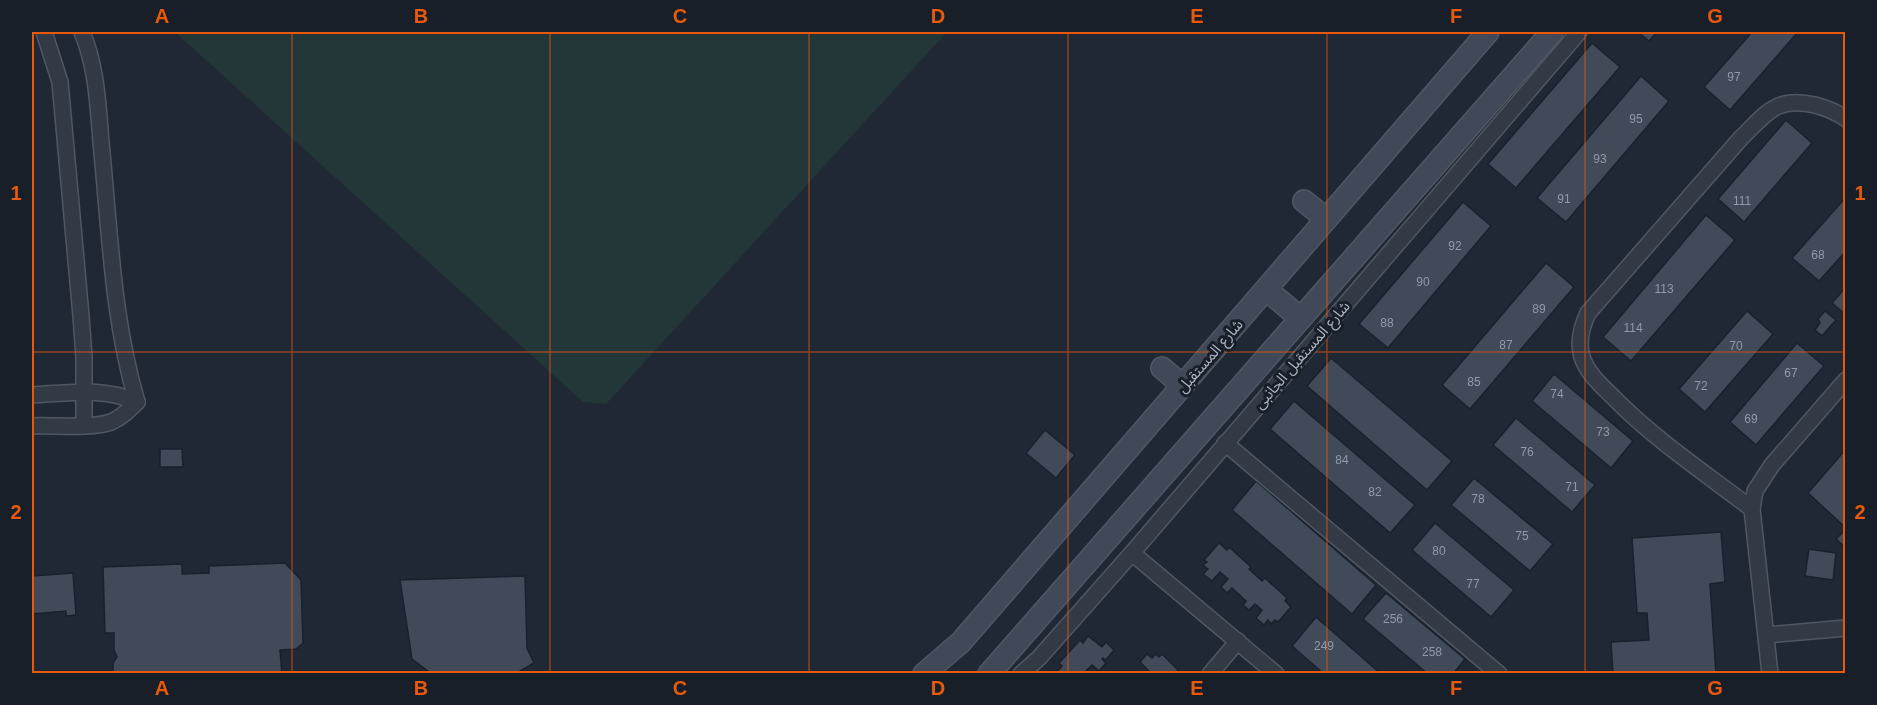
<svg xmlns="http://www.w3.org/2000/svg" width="1877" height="705" viewBox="0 0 1877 705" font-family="Arial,'Noto Sans Arabic',sans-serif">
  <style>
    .green { fill: #243738 }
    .building { fill: #404a59; stroke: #1a212c; stroke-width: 1.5 }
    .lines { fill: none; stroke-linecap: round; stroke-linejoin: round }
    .street-casing { stroke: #505763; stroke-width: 18 }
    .secondary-casing { stroke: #505763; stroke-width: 24 }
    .street { stroke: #333a45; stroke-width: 15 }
    .secondary { stroke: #414958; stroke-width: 21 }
    .grid { fill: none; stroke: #e8590c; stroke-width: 1.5; stroke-opacity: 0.55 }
    .labels { text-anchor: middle; stroke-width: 6; stroke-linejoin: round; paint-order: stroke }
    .number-label { font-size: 12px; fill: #919aa8 }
    .street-label { font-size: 15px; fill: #acb4c2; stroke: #181f29 }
    .neatline { fill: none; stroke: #e8590c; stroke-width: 2 }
    .grid-label { font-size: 20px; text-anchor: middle; font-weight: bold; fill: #e8590c }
  </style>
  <rect width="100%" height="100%" fill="#1f2834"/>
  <path class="green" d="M175,32H947L606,404L583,402Z"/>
  <g class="building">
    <path d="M1638,32H1657L1649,41Z"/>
    <path d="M1752,32H1798L1730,110L1704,87Z"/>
    <path d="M1592,43L1620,67L1516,188L1488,164Z"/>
    <path d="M1641,76L1669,101L1566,222L1537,198Z"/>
    <path d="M1786,120L1812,143L1744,222L1718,199Z"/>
    <path d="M1846,197V251L1819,281L1792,258Z"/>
    <path d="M1463,202L1491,226L1388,348L1359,324Z"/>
    <path d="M1706,215L1735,240L1631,361L1603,337Z"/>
    <path d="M1546,263L1574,287L1470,409L1442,385Z"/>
    <path d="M1846,287V315L1832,303Z"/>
    <path d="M1747,311L1773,334L1705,412L1679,389Z"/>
    <path d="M1825,311L1836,320L1822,336L1815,330L1820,323L1818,319Z"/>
    <path d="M1797,343L1824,366L1756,445L1730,422Z"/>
    <path d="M1331,358L1452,461L1427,490L1307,386Z"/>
    <path d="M1554,374L1633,441L1611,468L1532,401Z"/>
    <path d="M1294,401L1415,505L1390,533L1270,429Z"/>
    <path d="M1516,418L1595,485L1572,512L1493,445Z"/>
    <path d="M1045,430L1075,455L1056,478L1026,453Z"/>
    <path d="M160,449H182L183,467H160Z"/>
    <path d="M1846,449V528L1808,493Z"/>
    <path d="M1474,478L1553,544L1530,571L1451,505Z"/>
    <path d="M1256,481L1376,585L1352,614L1232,510Z"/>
    <path d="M1435,523L1514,590L1491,617L1412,550Z"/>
    <path d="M1846,529V548L1836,539Z"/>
    <path d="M1721,532L1725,582L1710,584L1716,674H1613L1611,642L1649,640L1647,613H1637L1632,538Z"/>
    <path d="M1219,543L1227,550L1229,547L1251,567L1249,569L1262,581L1265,578L1287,598L1285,601L1291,607L1278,622L1275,620L1271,624L1268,620L1264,625L1256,618L1262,610L1255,604L1249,610L1243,605L1246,601L1232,588L1227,593L1221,587L1228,579L1220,572L1212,581L1203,574L1208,569L1203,565L1207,562L1204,560Z"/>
    <path d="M1809,549L1836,553L1833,580L1805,576Z"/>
    <path d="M285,563L301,580L303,643L296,649L280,650L282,674H113V663L117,657L114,650V633H105L103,567L182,564V574L209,573V566Z"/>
    <path d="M73,573L76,615L66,616V611L32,614V576Z"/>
    <path d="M525,576L527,648L534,663L515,674H432L412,659L400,580Z"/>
    <path d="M1386,593L1465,659L1453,674H1428L1363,619Z"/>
    <path d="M1316,617L1381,674H1324L1292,646Z"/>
    <path d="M1088,636L1102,647L1106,642L1114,650L1106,660L1103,658L1102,659L1106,663L1099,671L1092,665L1085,672L1087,674H1055L1062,666L1059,663L1080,640L1083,643Z"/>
    <path d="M1147,654L1152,658L1156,654L1159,657L1162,654L1178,670L1175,674H1147L1149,671L1140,662Z"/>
  </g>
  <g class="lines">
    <defs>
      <g id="street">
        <path d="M44,32L60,82L81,316L84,357V425"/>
        <path d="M82,32C98,70 98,112 102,153C110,236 113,321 137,402"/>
        <path d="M32,395C67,393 103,387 137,402"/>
        <path d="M32,426C53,425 92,429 111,422C121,418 129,410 137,402"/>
        <path d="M1225,443L1499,674"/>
        <path d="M1752,509C1705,473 1654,439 1613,397C1603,387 1592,378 1586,366C1576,349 1580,330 1588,313L1741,138C1767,113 1776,96 1815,105C1826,108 1837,112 1846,119"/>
        <path d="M1132,553L1276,674"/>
        <path d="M1766,635L1846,628"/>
        <path d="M1021,674L1039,658L1132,553L1579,32"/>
        <path d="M1210,674L1238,641"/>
        <path d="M1770,674L1752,509L1755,491L1772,465L1846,380"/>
      </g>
      <g id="secondary">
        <path d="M1304,201L1326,219"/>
        <path d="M1267,290L1300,318"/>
        <path d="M1162,368L1183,386"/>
        <path d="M924,674L961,642C1137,439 1313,236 1488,32"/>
        <path d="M989,674L1552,32"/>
      </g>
    </defs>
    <use href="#street" class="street-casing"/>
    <use href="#secondary" class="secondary-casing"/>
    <use href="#street" class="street"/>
    <use href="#secondary" class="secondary"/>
  </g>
  <path class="grid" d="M292,32V674M550,32V674M809,32V674M1068,32V674M1327,32V674M1585,32V674M32,352H1846"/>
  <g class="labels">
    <g class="number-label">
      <text x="1734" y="81">97</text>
      <text x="1636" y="123">95</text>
      <text x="1600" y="163">93</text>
      <text x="1564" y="203">91</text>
      <text x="1742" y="205">111</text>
      <text x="1455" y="250">92</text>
      <text x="1818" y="259">68</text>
      <text x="1423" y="286">90</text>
      <text x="1664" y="293">113</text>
      <text x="1539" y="313">89</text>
      <text x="1387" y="327">88</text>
      <text x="1633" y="332">114</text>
      <text x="1506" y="349">87</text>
      <text x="1736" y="350">70</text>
      <text x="1791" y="377">67</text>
      <text x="1474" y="386">85</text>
      <text x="1701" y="390">72</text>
      <text x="1557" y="398">74</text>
      <text x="1751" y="423">69</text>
      <text x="1603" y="436">73</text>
      <text x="1527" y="456">76</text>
      <text x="1342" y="464">84</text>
      <text x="1572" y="491">71</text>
      <text x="1375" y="496">82</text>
      <text x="1478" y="503">78</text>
      <text x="1522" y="540">75</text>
      <text x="1439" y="555">80</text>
      <text x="1473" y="588">77</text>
      <text x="1393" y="623">256</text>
      <text x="1324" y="650">249</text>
      <text x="1432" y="656">258</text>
    </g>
    <g class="street-label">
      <text transform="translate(1302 355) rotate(-49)" y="5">شارع المستقبل الجانبى</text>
      <text transform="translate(1210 356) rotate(-49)" y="5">شارع المستقبل</text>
    </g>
  </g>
  <rect width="1877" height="705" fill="none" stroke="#181f29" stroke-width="66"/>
  <rect x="33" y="33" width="1811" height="639" class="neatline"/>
  <g class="grid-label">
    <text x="162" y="23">A</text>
    <text x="421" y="23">B</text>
    <text x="680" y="23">C</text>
    <text x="938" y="23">D</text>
    <text x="1197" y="23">E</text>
    <text x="1456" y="23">F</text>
    <text x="1715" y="23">G</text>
    <text x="16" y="200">1</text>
    <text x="1860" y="200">1</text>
    <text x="16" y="519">2</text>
    <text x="1860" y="519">2</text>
    <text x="162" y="695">A</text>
    <text x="421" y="695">B</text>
    <text x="680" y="695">C</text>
    <text x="938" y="695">D</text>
    <text x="1197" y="695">E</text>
    <text x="1456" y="695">F</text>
    <text x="1715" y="695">G</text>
  </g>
</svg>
